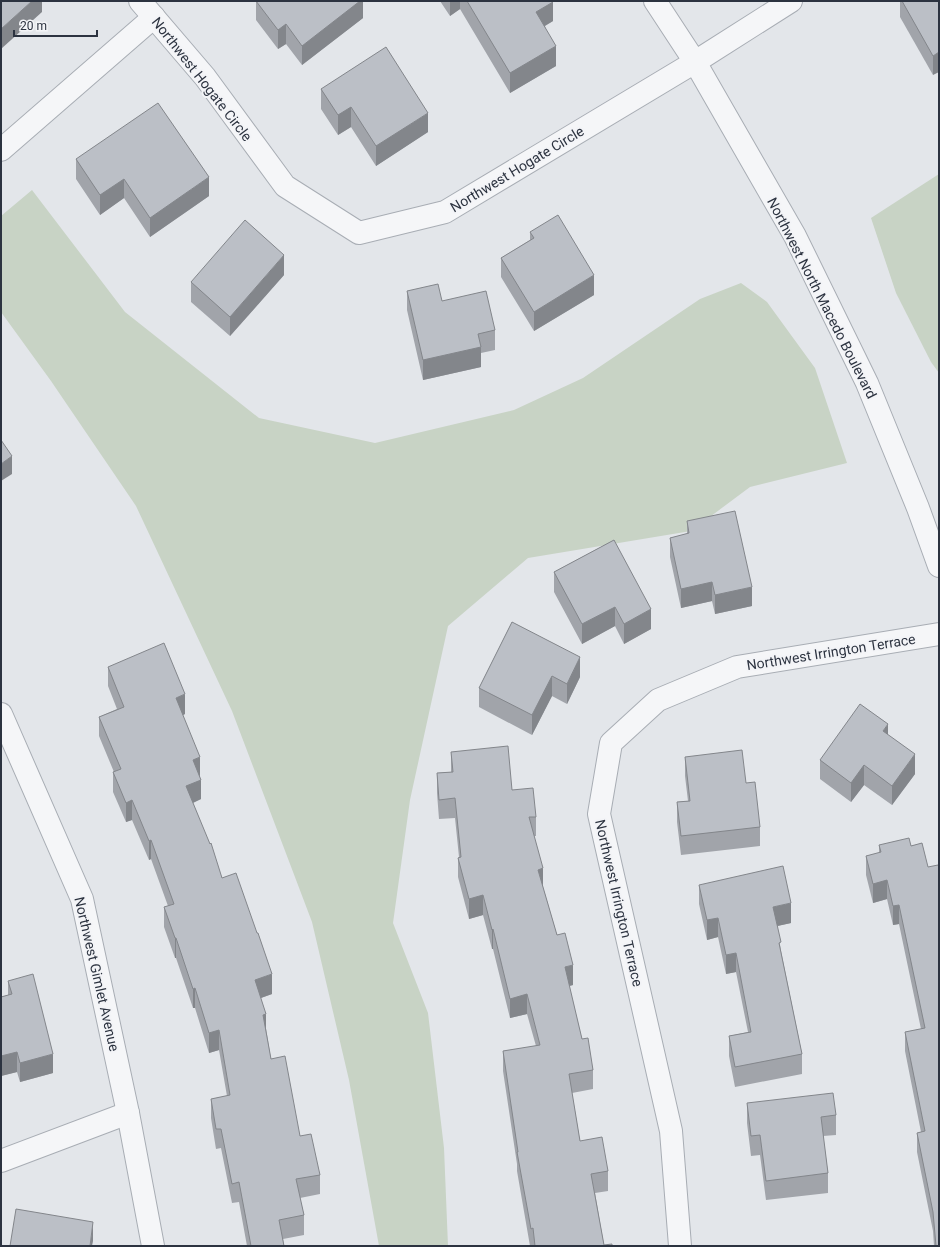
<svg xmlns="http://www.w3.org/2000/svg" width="940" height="1247" viewBox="0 0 940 1247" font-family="Roboto,sans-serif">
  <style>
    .green { fill: #c8d3c5 }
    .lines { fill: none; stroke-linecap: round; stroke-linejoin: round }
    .minor-casing { stroke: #a8adb4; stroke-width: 24 }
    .minor { stroke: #f5f6f8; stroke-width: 22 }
    .wall { fill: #a1a4aa }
    .shaded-wall { fill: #83868b }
    .building { fill: #bbbfc6; stroke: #83868b }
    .labels { text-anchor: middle; stroke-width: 4; stroke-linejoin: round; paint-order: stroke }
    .street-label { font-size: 14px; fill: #2c3340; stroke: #f3f4f7 }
  </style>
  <rect width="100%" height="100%" fill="#e3e6ea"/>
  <g class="green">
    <path d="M939,174V373L931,362L896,293L871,218Z"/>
    <path d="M32,190L125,312L259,418L375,443L514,410L583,378L700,299L741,283L767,302L815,368L847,463L750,487L691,531L528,558L448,626L410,800L393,923L428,1013L444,1148L448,1246H379L349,1080L312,922L232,711L136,506L51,381L1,312V216Z"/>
  </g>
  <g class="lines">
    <defs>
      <g id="minor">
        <path d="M140,1L205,77L285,186L359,233L445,212L695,62L791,1"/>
        <path d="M655,1L695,62L795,236L867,383L918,508L939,566"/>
        <path d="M1,150L154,17"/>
        <path d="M1,714L82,899L128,1113L153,1246"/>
        <path d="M1,1161L128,1113"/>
        <path d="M680,1246L671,1131L599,814L611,743L658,700L737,667L939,634"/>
      </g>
    </defs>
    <use href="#minor" class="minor-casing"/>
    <use href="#minor" class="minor"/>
  </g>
  <g class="wall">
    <path d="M256,1H363V18L302,65L286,44L278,49L256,20Z"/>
    <path d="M440,1H553V21L545,26L556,66L510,93L460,9L450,16Z"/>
    <path d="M900,1H939L933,75L900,17Z"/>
    <path d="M321,89L428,132L376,166L351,127L338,135L321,109Z"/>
    <path d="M76,159L209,196L150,237L124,198L100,215L76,179Z"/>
    <path d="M530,232L594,295L534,331L501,277V258L530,240Z"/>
    <path d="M284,275L230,336L191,302V282Z"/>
    <path d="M407,291L442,301L495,330V350L481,353V367L423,380L407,310Z"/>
    <path d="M687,521L752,606L715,614L712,601L681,608L670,557V538L687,534Z"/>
    <path d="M614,540L651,629L624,644L615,626L582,644L554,592V572Z"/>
    <path d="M512,622L580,677L567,704L552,696L532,735L479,707V688Z"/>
    <path d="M108,667L185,714L183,715L200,777L201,799L193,803L222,878L272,994L261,998L271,1059L300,1136L320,1175V1194L300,1198L304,1215V1235L283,1239L284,1246H247L239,1202L232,1203L221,1148L216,1149L211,1118V1099L227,1096L219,1050L209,1053L195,1008H193L176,958H175L164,927V907L168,906L151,859L149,860L132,820L126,822L113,792V772H114L99,736V717L117,709L108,686Z"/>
    <path d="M888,735L915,774L892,805L864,785L851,802L820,779V760Z"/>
    <path d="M451,752L512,790L536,817V836H534L543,887L557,935L573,985L569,986L582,1039L593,1070V1089L572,1093L580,1141L608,1171V1191L595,1193L604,1245L612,1246H530L517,1171V1164L503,1071V1051L536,1046L527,1014L510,1018L493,949H492L483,915L469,919L458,877V858L459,857L455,818L439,819L437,793V773L451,772Z"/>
    <path d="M685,757L746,783L760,827V846L681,855L677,822V802L688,801L685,776Z"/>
    <path d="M922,843L939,1246H934L933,1231L917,1152V1133L921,1132L905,1051V1032L921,1029L899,924L893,925L887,899L873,903L866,875V856L879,853V845L911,846Z"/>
    <path d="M699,885L791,923L777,926L781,951L802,1054V1074L735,1087L729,1056V1036L748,1032L736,972L726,974L718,937L707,940L699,904Z"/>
    <path d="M8,981L53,1073L20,1082L17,1072L1,1076V997L8,995Z"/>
    <path d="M747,1103L836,1115V1135L823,1136L828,1173V1193L766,1200L760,1155L751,1156L747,1123Z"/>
  </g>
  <g class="shaded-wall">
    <path d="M32,1H42V12L1,49V29Z"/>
    <path d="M360,1H363V18L302,65V46Z"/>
    <path d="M450,1H460V9L450,16Z"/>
    <path d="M553,2V21L536,31V12Z"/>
    <path d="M286,24V44L278,49V30Z"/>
    <path d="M556,46V66L510,93V73Z"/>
    <path d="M939,52V72L933,75V56Z"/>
    <path d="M351,107V127L338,135V115Z"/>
    <path d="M428,113V132L376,166V146Z"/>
    <path d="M209,177V196L150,237V218Z"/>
    <path d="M124,179V198L100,215V195Z"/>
    <path d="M284,255V275L230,336V317Z"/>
    <path d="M594,275V295L534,331V312Z"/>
    <path d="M481,347V367L423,380V360Z"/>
    <path d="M12,456V474L1,481V464Z"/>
    <path d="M712,582V601L681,608V589Z"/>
    <path d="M752,587V606L715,614V595Z"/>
    <path d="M615,607V626L582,644V624Z"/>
    <path d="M651,609V629L624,644V624Z"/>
    <path d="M580,657V677L567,704V684Z"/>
    <path d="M552,676V696L532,735V715Z"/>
    <path d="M185,694V714L176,718V698Z"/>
    <path d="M888,724V744L883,731Z"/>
    <path d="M915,754V774L892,805V786Z"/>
    <path d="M200,757V777L193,780V760Z"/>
    <path d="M864,765V785L851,802V783Z"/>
    <path d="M201,780V799L186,806V786Z"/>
    <path d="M132,800V820L126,822V803Z"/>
    <path d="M151,840V859L149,860V841Z"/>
    <path d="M543,868V888L538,870Z"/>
    <path d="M887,880V899L873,903V884Z"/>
    <path d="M483,895V915L469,919V899Z"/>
    <path d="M791,903V923L773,927V907Z"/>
    <path d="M899,905V924L893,925V906Z"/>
    <path d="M718,918V937L707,940V920Z"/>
    <path d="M493,929V949H492V930Z"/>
    <rect x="175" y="938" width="1" height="20"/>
    <path d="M736,953V972L726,974V955Z"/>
    <path d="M573,965V985L565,987V967Z"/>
    <path d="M272,974V994L255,1000V980Z"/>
    <path d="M195,988V1008H193V989Z"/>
    <path d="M527,994V1014L510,1018V999Z"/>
    <path d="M266,1014V1034L263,1015Z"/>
    <path d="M219,1030V1050L209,1053V1033Z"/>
    <path d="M17,1052V1072L1,1076V1056Z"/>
    <path d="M53,1054V1073L20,1082V1063Z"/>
    <path d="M93,1222V1241L92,1246H90Z"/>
  </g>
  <g class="building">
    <path d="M1,1H32L1,29Z"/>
    <path d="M256,1H360L302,46L286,24L278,30Z"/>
    <path d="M467,1H553V2L536,12L556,46L510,73Z"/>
    <path d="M902,1H939V52L933,56Z"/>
    <path d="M386,47L428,113L376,146L351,107L338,115L321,89Z"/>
    <path d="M158,103L209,177L150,218L124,179L100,195L76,159Z"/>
    <path d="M558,215L594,275L534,312L501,258L534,238L530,232Z"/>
    <path d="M245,220L284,255L230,317L191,282Z"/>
    <path d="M438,284L442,301L486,291L495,330L478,334L481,347L423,360L407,291Z"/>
    <path d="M1,440L12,456L1,464Z"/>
    <path d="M735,511L752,587L715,595L712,582L681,589L670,538L689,533L687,521Z"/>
    <path d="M614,540L651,609L624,624L615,607L582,624L554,572Z"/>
    <path d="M512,622L580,657L567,684L552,676L532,715L479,688Z"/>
    <path d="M164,643L185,694L176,698L200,757L193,760L201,780L186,786L210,844L211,843L222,878L236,873L257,933H258L272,974L255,980L266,1014L263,1015L271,1059L285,1056L300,1136L311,1134L320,1175L296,1179L304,1215L279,1220L284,1246H251L239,1182L232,1184L221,1129H216L211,1099L230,1095L219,1030L209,1033L195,988L193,989L176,938H175L164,907L174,904L151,840L149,841L132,800L126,803L113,772L121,769L99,717L124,707L108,667Z"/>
    <path d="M860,704L888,724L883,731L915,754L892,786L864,765L851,783L820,760Z"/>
    <path d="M508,746L512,790L533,788L536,817H529L543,868L538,870L557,935L565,933L573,965L565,967L582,1039L588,1038L593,1070L569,1074L580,1141L602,1137L608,1171L591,1174L604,1245L612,1244V1246H535L533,1228L531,1229L517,1152H518L503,1051L540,1045L527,994L510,999L493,929L492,930L483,895L469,899L458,858L461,857L455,798L439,800L437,773L453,772L451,752Z"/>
    <path d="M742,750L746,783L755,782L760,827L681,836L677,802L690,801L685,757Z"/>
    <path d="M909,838L911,846L922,843L928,867L938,865L939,867V1246H936L933,1212L917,1133L925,1131L905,1032L925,1028L899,905L893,906L887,880L873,884L866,856L881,852L879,845Z"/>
    <path d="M783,866L791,903L773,907L781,942L779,943L802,1054L735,1067L729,1036L751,1032L736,953L726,955L718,918L707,920L699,885Z"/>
    <path d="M33,974L53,1054L20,1063L17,1052L1,1056V997L12,994L8,981Z"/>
    <path d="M833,1093L836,1115L821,1117L828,1173L766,1181L760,1135L751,1136L747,1103Z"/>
    <path d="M16,1209L93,1222L90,1246H10Z"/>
  </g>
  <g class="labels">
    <g class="street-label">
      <text transform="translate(202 79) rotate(52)" y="5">Northwest Hogate Circle</text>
      <text transform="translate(517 169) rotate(-31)" y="5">Northwest Hogate Circle</text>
      <text transform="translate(822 298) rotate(63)" y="5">Northwest North Macedo Boulevard</text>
      <text transform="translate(831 652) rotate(-9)" y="5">Northwest Irrington Terrace</text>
      <text transform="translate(619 903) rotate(77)" y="5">Northwest Irrington Terrace</text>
      <text transform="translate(97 974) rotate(77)" y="5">Northwest Gimlet Avenue</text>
    </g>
  </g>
  <rect width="940" height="1247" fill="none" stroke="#2c3340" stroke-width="4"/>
  <path d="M14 30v6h83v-6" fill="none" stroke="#2c3340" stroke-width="2"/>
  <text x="20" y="30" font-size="12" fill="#2c3340" stroke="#f3f4f7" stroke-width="3" paint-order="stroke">20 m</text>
</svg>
